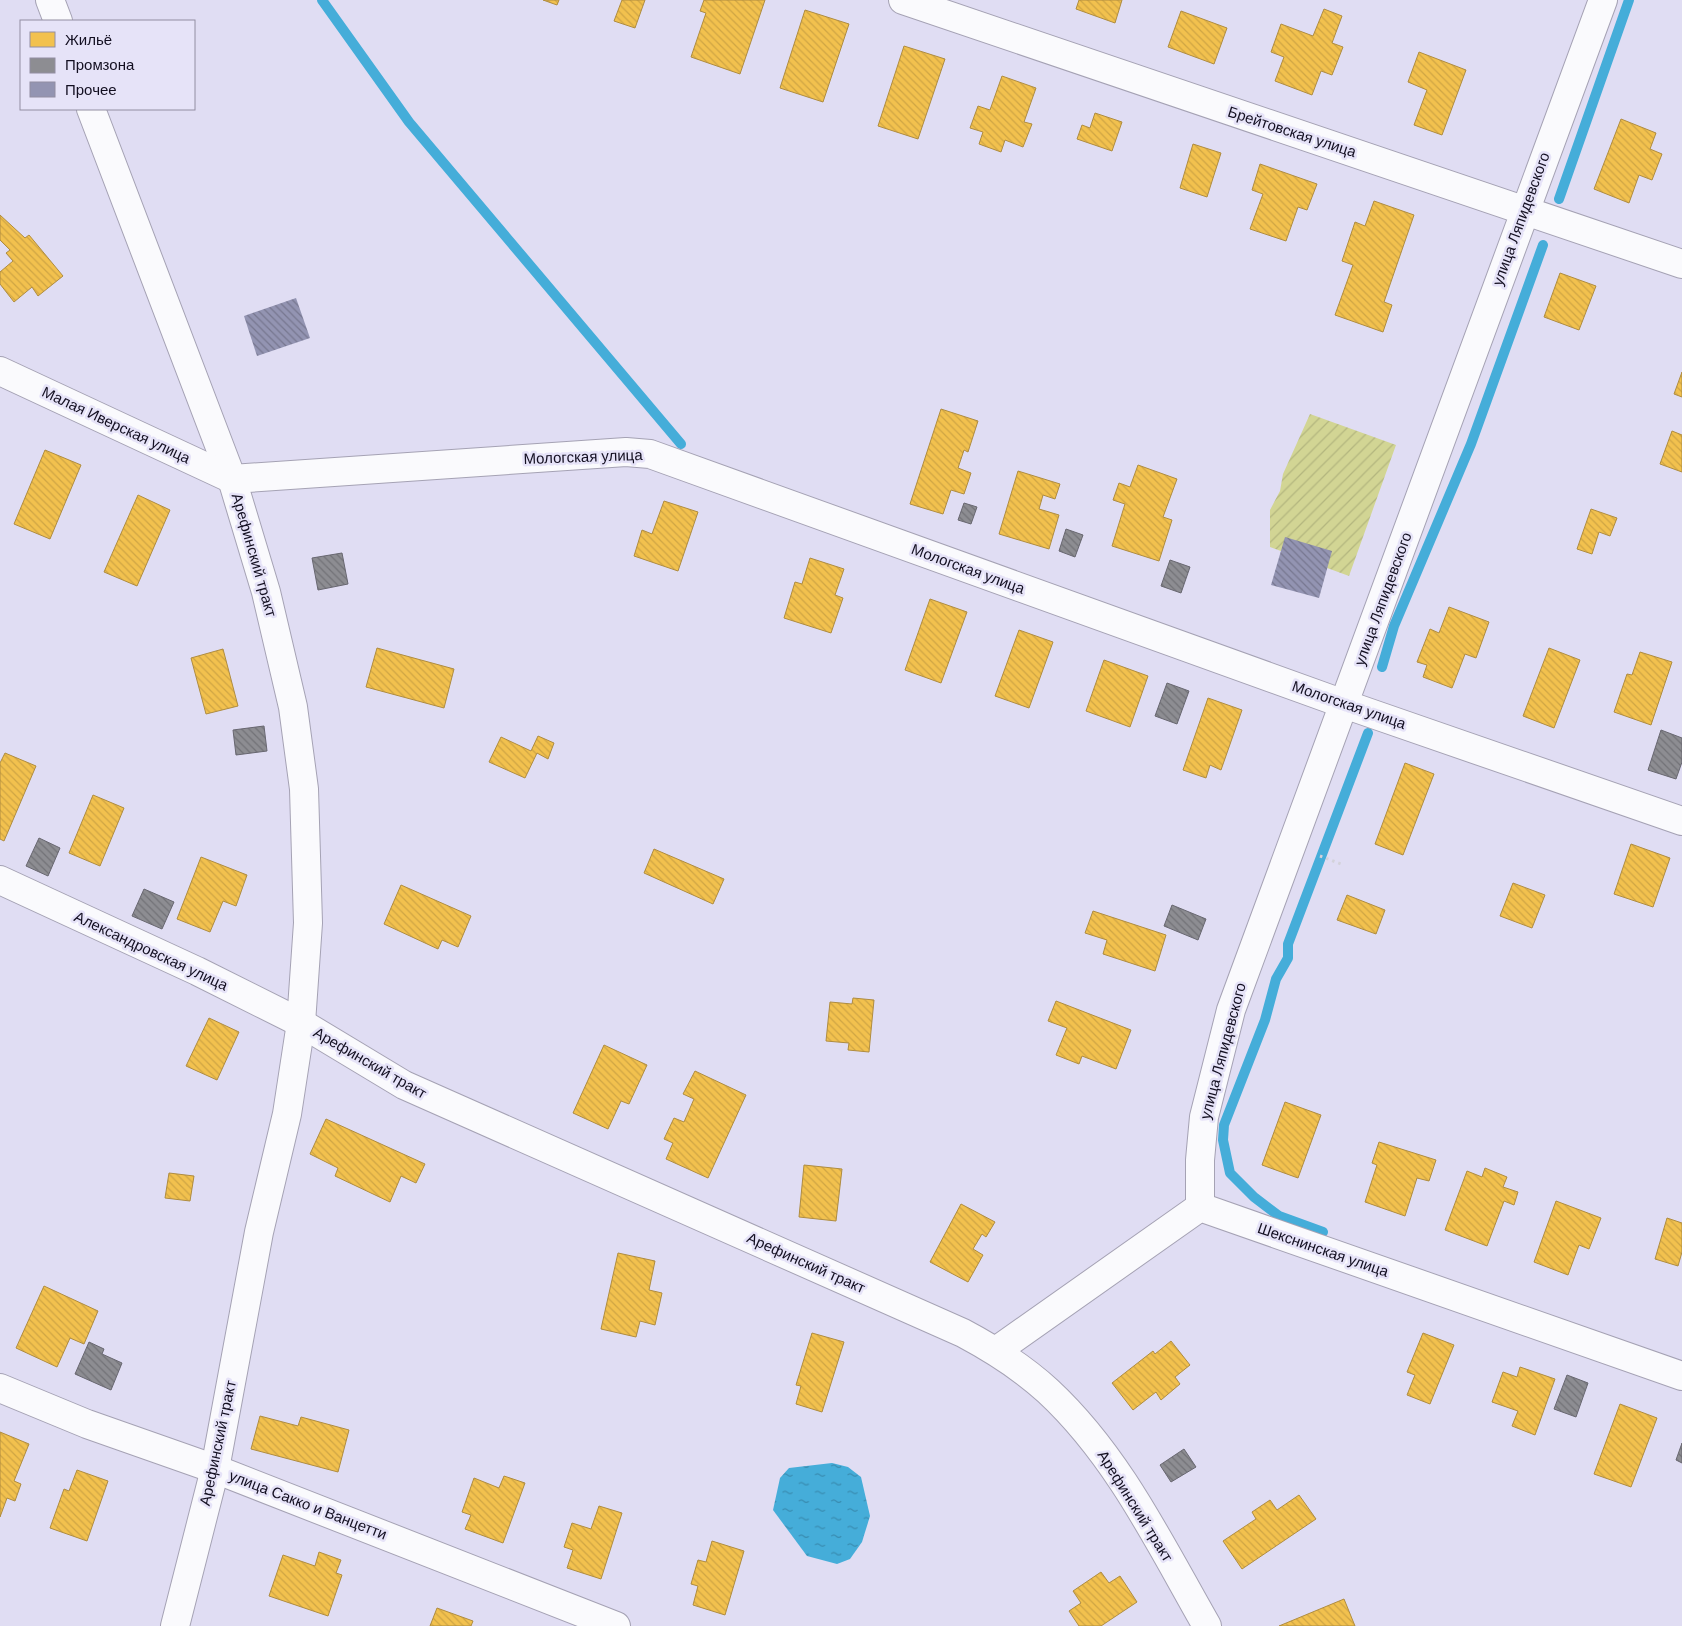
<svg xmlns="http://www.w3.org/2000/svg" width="1682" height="1626" viewBox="0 0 1682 1626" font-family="'DM Sans',sans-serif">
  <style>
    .garden { fill: url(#garden-furrows) }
    .water { fill: url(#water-ripples) }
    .homes { fill: url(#homes-back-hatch); stroke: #af8c40 }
    .industry { fill: url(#industry-back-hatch); stroke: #686770 }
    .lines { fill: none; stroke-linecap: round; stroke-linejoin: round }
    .stream { stroke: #45add9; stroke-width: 10 }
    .building { fill: url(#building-back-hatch) }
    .street-casing { stroke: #a5a2b4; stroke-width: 30 }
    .path { stroke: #d3d2da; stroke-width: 3; stroke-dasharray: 2.5 4; stroke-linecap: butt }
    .street { stroke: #fafafd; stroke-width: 28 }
    .labels { text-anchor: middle; stroke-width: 5; stroke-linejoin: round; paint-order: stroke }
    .street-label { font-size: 15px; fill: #130f21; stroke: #e6e3f8 }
  </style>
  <defs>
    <pattern id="garden-furrows" width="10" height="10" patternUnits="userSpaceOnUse" patternTransform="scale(1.25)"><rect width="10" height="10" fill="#d2d594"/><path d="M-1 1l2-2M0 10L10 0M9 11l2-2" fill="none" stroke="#b3b67f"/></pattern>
    <pattern id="water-ripples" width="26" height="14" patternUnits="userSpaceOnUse" patternTransform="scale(1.25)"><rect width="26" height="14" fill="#45add9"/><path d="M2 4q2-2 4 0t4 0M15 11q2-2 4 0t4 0" fill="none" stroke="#388bb0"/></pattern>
    <pattern id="homes-back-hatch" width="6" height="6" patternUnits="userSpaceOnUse" patternTransform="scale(1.25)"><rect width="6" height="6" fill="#f2c14e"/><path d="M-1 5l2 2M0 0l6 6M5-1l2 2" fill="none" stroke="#cfa544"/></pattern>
    <pattern id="industry-back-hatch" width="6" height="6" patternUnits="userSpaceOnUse" patternTransform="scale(1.25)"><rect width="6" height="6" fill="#8d8d92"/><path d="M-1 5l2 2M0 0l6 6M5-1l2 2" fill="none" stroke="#727277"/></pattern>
    <pattern id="building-back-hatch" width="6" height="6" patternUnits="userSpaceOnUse" patternTransform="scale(1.25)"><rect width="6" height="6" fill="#9394b2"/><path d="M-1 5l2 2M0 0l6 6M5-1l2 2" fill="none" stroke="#777790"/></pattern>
  </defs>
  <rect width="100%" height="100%" fill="#e0ddf3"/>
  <path class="garden" d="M1310,414L1396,445L1349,576L1270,547V510L1280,491L1283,474Z"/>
  <path class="water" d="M832,1463L848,1467L861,1477L870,1516L862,1542L850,1559L837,1564L807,1556L773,1510L780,1478L789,1468Z"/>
  <g class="homes">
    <path d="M543,0H559L557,5Z"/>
    <path d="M622,0H645L635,28L614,21Z"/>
    <path d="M704,0H765L740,74L691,57L706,13L700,11Z"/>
    <path d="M1079,0H1122L1115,23L1076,9Z"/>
    <path d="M1324,9L1342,16L1332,43L1343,47L1332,75L1321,71L1312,95L1275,81L1284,57L1271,52L1281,24L1313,36Z"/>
    <path d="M805,10L849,24L823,102L780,88Z"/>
    <path d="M1181,11L1227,28L1214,64L1168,47Z"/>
    <path d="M904,46L945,59L918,139L878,126Z"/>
    <path d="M1419,52L1466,70L1442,135L1414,125L1427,90L1408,82Z"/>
    <path d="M1002,76L1036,88L1024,122L1032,124L1023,147L1005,140L1001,152L979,144L983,132L970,128L978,106L990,110Z"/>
    <path d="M1095,113L1122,122L1112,151L1077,139L1082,125L1090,128Z"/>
    <path d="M1621,119L1656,133L1650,149L1662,154L1652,180L1639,175L1629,203L1594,189Z"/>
    <path d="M1193,144L1221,153L1207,197L1180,188Z"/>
    <path d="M1260,164L1317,184L1307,210L1298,207L1286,241L1250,229L1263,194L1252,190Z"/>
    <path d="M1374,201L1414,215L1384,302L1392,305L1383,332L1335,315L1353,265L1342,261L1355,222L1365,226Z"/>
    <path d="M0,215L25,238L29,235L63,276L38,296L32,287L14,302L0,284V272L13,261L6,253L10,250L0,240Z"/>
    <path d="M1560,273L1596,286L1579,330L1544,317Z"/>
    <path d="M1682,372V397L1674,394Z"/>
    <path d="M941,409L978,421L968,452L964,450L958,468L971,473L964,494L951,490L943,514L910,504Z"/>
    <path d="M1672,431L1682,435V472L1660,464Z"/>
    <path d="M45,450L81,465L50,539L14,524Z"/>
    <path d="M1138,465L1177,479L1163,517L1172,520L1159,561L1112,546L1125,504L1113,500L1119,483L1130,487Z"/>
    <path d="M1018,471L1060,484L1055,499L1043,495L1039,509L1059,515L1049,549L999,534Z"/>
    <path d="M138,495L170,510L137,586L104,572Z"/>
    <path d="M664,501L698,512L678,571L634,556L642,530L652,534Z"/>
    <path d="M1591,509L1617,518L1610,536L1599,532L1592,554L1577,549Z"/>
    <path d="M810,558L844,569L835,595L843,598L831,633L784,618L795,582L802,584Z"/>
    <path d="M930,599L967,612L941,683L905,670Z"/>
    <path d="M1449,607L1489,622L1476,658L1465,654L1452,688L1423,677L1427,665L1417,662L1430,629L1439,633Z"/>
    <path d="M1019,630L1053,642L1029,708L995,696Z"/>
    <path d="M377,648L454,669L444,708L366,687Z"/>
    <path d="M1549,648L1580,660L1554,728L1523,716Z"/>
    <path d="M223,649L238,706L206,714L191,658Z"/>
    <path d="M1640,652L1672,662L1651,725L1614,712L1627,674L1632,675Z"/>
    <path d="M1104,660L1148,676L1130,727L1086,711Z"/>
    <path d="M1208,698L1242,710L1221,770L1210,765L1206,778L1183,770Z"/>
    <path d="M538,736L554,743L548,759L537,753L525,778L489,762L501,737L531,751Z"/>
    <path d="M5,753L36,766L4,841L0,839V763Z"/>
    <path d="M1405,763L1434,774L1403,855L1375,844Z"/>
    <path d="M93,795L124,808L100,866L69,853Z"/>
    <path d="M1631,844L1670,858L1653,907L1614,894Z"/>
    <path d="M654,849L724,879L713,904L644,873Z"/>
    <path d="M201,857L247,875L236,906L223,901L210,932L177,919Z"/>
    <path d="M1513,883L1545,895L1532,928L1500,916Z"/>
    <path d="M401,885L471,916L458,947L442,940L438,949L384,924Z"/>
    <path d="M1347,895L1385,910L1376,934L1337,920Z"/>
    <path d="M1093,911L1166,935L1155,971L1103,954L1107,940L1085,933Z"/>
    <path d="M853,998L874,1000L869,1052L848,1050L849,1043L826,1041L830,1002L852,1004Z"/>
    <path d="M1056,1001L1131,1030L1116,1069L1082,1056L1079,1064L1056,1055L1067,1028L1048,1021Z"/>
    <path d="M209,1018L239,1032L217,1080L186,1066Z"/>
    <path d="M604,1045L647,1065L629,1104L621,1101L608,1129L573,1113Z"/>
    <path d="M695,1071L746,1095L708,1178L666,1159L673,1143L664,1139L674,1118L684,1122L694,1099L683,1094Z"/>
    <path d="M1285,1102L1321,1115L1298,1178L1262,1165Z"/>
    <path d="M326,1119L425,1164L416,1183L401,1176L390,1202L335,1176L338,1168L310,1154Z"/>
    <path d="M1379,1142L1436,1160L1429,1181L1417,1178L1405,1216L1365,1202L1377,1165L1372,1163Z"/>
    <path d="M804,1165L842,1169L836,1221L799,1217Z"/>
    <path d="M1485,1168L1507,1177L1503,1187L1518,1192L1514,1205L1504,1201L1487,1246L1445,1230L1467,1171L1482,1177Z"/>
    <path d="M169,1173L194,1176L190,1201L165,1198Z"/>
    <path d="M1556,1201L1601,1218L1589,1249L1579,1245L1568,1275L1534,1262Z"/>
    <path d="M961,1204L995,1222L986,1237L982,1234L973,1249L983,1255L968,1282L930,1262Z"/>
    <path d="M1667,1218L1682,1223V1252L1678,1266L1655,1259Z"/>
    <path d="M618,1253L655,1261L649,1290L662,1293L655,1325L640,1321L636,1337L601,1329Z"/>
    <path d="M44,1286L98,1311L84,1344L70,1338L57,1367L16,1348Z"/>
    <path d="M812,1333L844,1342L822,1412L796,1404L801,1386L796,1385Z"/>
    <path d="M1423,1333L1454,1345L1430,1404L1407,1395L1415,1375L1407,1372Z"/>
    <path d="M1171,1341L1190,1365L1175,1377L1180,1384L1161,1400L1156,1392L1133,1410L1112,1383L1153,1351L1155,1354Z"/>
    <path d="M1520,1367L1555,1379L1535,1435L1512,1426L1518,1411L1492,1402L1503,1372L1517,1377Z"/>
    <path d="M1620,1404L1657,1418L1631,1487L1594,1474Z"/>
    <path d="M260,1416L298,1426L301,1417L349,1430L338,1472L251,1449Z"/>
    <path d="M0,1432L29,1444L14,1481L21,1484L15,1501L7,1498L0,1517Z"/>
    <path d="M77,1470L108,1481L87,1541L50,1528L64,1489L69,1491Z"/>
    <path d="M504,1476L525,1483L503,1543L465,1529L471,1515L462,1512L474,1478L499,1488Z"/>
    <path d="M1299,1495L1316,1519L1242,1569L1223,1541L1256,1519L1252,1512L1270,1500L1277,1510Z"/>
    <path d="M599,1506L622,1513L601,1579L567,1568L573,1550L564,1547L572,1523L591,1529Z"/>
    <path d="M712,1541L744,1551L725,1615L693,1605L698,1586L691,1584L698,1560L706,1562Z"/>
    <path d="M319,1552L341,1560L336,1573L342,1575L328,1616L269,1596L283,1555L315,1566Z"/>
    <path d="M1101,1572L1109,1583L1120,1576L1137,1602L1101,1626H1079L1069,1611L1081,1603L1073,1591Z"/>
    <path d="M1344,1599L1355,1626H1279Z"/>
    <path d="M437,1608L473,1621L471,1626H430Z"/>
  </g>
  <g class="industry">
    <path d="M964,503L977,507L971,524L958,520Z"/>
    <path d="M1066,529L1083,535L1075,557L1059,551Z"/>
    <path d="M342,553L348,584L318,590L312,558Z"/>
    <path d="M1170,560L1190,567L1181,593L1161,586Z"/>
    <path d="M1167,683L1189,691L1177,724L1155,716Z"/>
    <path d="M264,726L267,751L236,755L233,730Z"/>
    <path d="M1661,730L1682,738V762L1676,779L1648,770Z"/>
    <path d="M39,838L60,848L48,876L26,866Z"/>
    <path d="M144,889L174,902L162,929L132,916Z"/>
    <path d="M1172,905L1206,919L1198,940L1164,926Z"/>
    <path d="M89,1342L104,1349L102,1354L122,1363L111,1390L75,1374Z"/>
    <path d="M1567,1375L1588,1383L1576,1417L1554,1409Z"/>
    <path d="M1682,1443V1463L1676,1460Z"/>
    <path d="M1184,1449L1196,1467L1171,1482L1160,1465Z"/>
  </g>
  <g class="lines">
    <g class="stream">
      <path d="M322,0L409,122L681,444"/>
      <path d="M1559,199L1629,0"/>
      <path d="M1382,667L1394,626L1471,444L1543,245"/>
      <path d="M1323,1232L1279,1216L1254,1197L1230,1173L1223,1140L1224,1125L1265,1020L1276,979L1288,958V944L1368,733"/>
    </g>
  </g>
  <g class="building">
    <path d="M296,298L310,338L257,356L244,316Z"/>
    <path d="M1285,537L1332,551L1319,598L1271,585Z"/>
  </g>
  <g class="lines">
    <defs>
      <g id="street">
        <path d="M50,0L58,21"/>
        <path d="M903,0L1682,264"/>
        <path d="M91,109L232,479L266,592L293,707L304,789L308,923L301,1023L287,1114L259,1232L215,1469L175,1626"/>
        <path d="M0,371L232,479L626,452L650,454L1344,704L1682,821"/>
        <path d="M0,880L197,971L301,1023L404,1085L963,1333C993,1349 1023,1368 1048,1391C1118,1456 1160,1544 1207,1626"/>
        <path d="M1200,1207V1160L1204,1117L1231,1010L1603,0"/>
        <path d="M996,1351L1200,1207L1682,1376"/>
        <path d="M0,1388L87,1424L215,1469L616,1626"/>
      </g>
    </defs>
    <use href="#street" class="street-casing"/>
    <path class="path" d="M1320,856L1341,864"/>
    <use href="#street" class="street"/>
  </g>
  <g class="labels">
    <g class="street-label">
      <text transform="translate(1292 132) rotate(18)" y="5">Брейтовская улица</text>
      <text transform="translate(1521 219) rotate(-70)" y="5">улица Ляпидевского</text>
      <text transform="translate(116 425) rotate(25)" y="5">Малая Иверская улица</text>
      <text transform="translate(583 457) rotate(-2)" y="5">Мологская улица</text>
      <text transform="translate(254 555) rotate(74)" y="5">Арефинский тракт</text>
      <text transform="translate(968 569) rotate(20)" y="5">Мологская улица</text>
      <text transform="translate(1383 599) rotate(-70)" y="5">улица Ляпидевского</text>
      <text transform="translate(1349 705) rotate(19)" y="5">Мологская улица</text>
      <text transform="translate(151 951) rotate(25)" y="5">Александровская улица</text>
      <text transform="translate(1223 1051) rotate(-75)" y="5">улица Ляпидевского</text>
      <text transform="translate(370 1063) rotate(30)" y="5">Арефинский тракт</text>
      <text transform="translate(1323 1250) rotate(19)" y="5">Шекснинская улица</text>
      <text transform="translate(806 1263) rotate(24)" y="5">Арефинский тракт</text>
      <text transform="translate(218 1443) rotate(-78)" y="5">Арефинский тракт</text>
      <text transform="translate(308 1505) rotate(21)" y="5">улица Сакко и Ванцетти</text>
      <text transform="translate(1135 1506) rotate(58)" y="5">Арефинский тракт</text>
    </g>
  </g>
  <rect x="20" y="20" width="175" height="90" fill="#e6e3f8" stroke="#928ea2"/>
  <rect x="30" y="32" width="25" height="15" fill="#f2c14e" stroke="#928ea2"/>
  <text x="65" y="45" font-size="15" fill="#130f21">Жильё</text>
  <rect x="30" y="58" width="25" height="15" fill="#8d8d92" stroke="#928ea2"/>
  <text x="65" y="70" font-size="15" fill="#130f21">Промзона</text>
  <rect x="30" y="82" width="25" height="15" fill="#9394b2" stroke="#928ea2"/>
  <text x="65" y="95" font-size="15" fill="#130f21">Прочее</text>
</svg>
